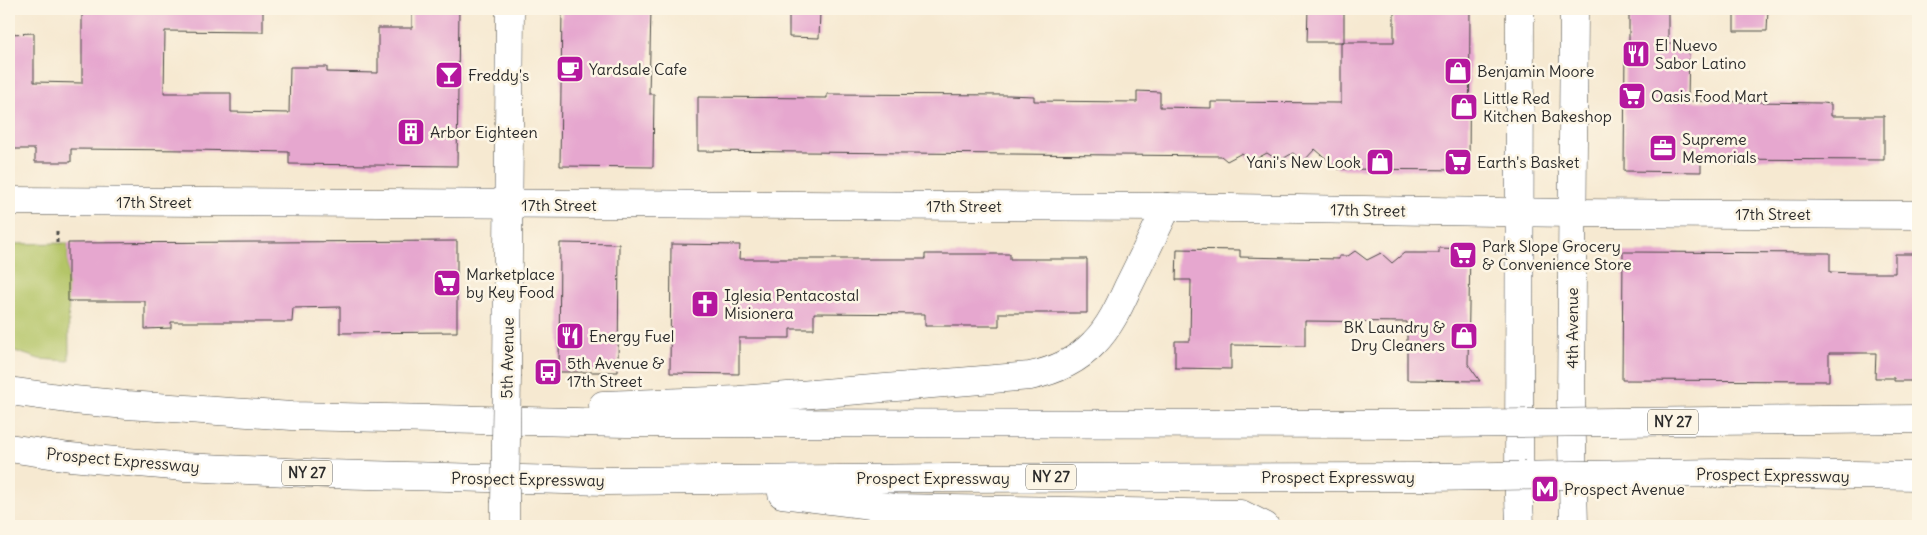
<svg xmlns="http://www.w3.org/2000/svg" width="1927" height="535" viewBox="0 0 1927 535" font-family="Delius,sans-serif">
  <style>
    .green { fill: #b4c568; stroke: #70784a }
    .building { fill: #e6a7cf }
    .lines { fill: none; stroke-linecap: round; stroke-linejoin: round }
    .tertiary-casing { stroke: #494844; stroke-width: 29 }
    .secondary-casing { stroke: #494844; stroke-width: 29 }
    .primary-casing { stroke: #494844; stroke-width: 29 }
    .motorway-casing { stroke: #494844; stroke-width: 29 }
    .path { stroke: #494844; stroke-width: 3; stroke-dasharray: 4 4; stroke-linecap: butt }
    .tertiary { stroke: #fff; stroke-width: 28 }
    .secondary { stroke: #fff; stroke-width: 28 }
    .primary { stroke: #fff; stroke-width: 28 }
    .motorway { stroke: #fff; stroke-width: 28 }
    .tertiary-bridge-casing { stroke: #494844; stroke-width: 29; stroke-linecap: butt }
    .motorway-bridge-casing { stroke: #494844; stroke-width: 29; stroke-linecap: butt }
    .tertiary-bridge { stroke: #fff; stroke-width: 28 }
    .motorway-bridge { stroke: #fff; stroke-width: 28 }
    .labels { text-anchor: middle; stroke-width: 5; stroke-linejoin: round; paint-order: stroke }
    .shield { fill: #fcf5e5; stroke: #6a6863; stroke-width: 1 }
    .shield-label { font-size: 15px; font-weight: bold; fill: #2b2b2b }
    .poi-label { font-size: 16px; fill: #2b2b2b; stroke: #fcf5e5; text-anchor: start }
    .street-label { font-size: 16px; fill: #2b2b2b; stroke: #fcf5e5 }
  </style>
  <rect width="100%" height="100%" fill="#fcf5e5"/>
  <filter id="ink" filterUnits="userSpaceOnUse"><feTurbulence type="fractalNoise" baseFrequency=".02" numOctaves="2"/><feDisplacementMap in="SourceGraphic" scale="10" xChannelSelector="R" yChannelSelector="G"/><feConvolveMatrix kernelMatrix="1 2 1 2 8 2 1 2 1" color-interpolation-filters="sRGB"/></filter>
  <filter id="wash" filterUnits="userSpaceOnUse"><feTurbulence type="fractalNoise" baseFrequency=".0096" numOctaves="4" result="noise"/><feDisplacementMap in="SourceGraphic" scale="20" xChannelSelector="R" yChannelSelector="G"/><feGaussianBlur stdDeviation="1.12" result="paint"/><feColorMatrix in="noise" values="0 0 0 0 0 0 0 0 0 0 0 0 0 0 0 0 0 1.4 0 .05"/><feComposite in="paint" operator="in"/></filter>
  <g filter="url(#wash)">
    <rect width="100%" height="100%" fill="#f6e9d1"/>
    <path class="green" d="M68,243L69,361L39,359L9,349V244Z"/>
    <g id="blocks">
      <g class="building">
        <path d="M100,9H263V32L165,31L164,93H231V112L289,113L290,67H327V72L378,73V28H412V9H459L457,166L289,164V152L193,150L71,149V162H35V149H9L10,34L34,33V82L82,83V12H100Z"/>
        <path d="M562,9H651L649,94H654L653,167L560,166Z"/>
        <path d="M1308,9H1344V42H1307Z"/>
        <path d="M1394,9H1470L1469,170L1338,169L1315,149L1303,162L1293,153L1279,161L1267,153L1252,161L1242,153L1227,161L1221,156L698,151V97L827,98V94L1008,95L1034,96V101L1137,102V91L1160,92V107L1211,108V102L1341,103V42H1394Z"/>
        <path d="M1629,9H1668V44H1689L1688,101L1822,103L1831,104V116H1884V160L1701,159V172L1624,171L1625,44H1629Z"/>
        <path d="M1734,9H1768L1767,31H1734Z"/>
        <path d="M789,12H820L819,38L789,37Z"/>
        <path d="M457,241V332L340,333V307L293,308L292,322H171V328L145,329V301H68V243Z"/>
        <path d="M560,243L619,244L618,372H559Z"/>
        <path d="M671,244L740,245L739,259H925V254H1010V259H1087V313H999V326H925V314L814,313V329H790V338H739V374L670,373Z"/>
        <path d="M1439,248L1470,249L1468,364L1480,381L1407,380V322L1305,321V346L1231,345V369L1175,368V341H1190L1191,280H1176L1177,249L1240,250V257L1339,259V256H1348L1355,251L1367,260L1381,253L1392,263L1404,253H1439Z"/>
        <path d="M1623,252L1830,253V272L1853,273H1895V254H1918V381H1894V378H1875L1876,353H1829V381L1622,380Z"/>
      </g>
    </g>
  </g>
  <g filter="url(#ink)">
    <use href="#blocks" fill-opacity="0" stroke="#494844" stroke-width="1"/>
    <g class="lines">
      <defs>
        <g id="tertiary">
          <path d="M9,201L1167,207"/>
          <path d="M507,375L510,9"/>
          <path d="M505,503V526"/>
        </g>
        <path id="secondary" d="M1572,213L1918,215"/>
        <g id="primary">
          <path d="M1574,9L1571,401L1574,526"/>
          <path d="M1167,207L1572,213"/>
          <path d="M1520,526L1519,497L1520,9"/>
        </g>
        <g id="motorway">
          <path d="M9,391L74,400L127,405L292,416L626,423L1429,424"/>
          <path d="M603,405L739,400L1030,376C1054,371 1077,361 1094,343C1109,328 1119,307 1128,287C1141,261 1154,234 1167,207"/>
          <path d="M9,448L70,457L185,467L327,474L606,481L948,478L1428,477"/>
          <path d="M782,494L895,508L1241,514L1265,526"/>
        </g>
      </defs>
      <use href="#tertiary" class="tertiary-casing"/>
      <use href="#secondary" class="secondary-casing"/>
      <use href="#primary" class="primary-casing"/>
      <use href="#motorway" class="motorway-casing"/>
      <path class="path" d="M57,243V231"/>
      <use href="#tertiary" class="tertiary"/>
      <use href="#secondary" class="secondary"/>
      <use href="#primary" class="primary"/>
      <use href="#motorway" class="motorway"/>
      <defs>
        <path id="tertiary-bridge" d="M505,503L507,375"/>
        <g id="motorway-bridge">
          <path d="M1429,424L1918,419"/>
          <path d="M1428,477L1724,473L1918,476"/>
        </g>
      </defs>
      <use href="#tertiary-bridge" class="tertiary-bridge-casing"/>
      <use href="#motorway-bridge" class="motorway-bridge-casing"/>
      <use href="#tertiary-bridge" class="tertiary-bridge"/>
      <use href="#motorway-bridge" class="motorway-bridge"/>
    </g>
  </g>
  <defs>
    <symbol id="restaurant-square" viewBox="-11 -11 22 22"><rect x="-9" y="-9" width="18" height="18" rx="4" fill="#b5179e" stroke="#fcf5e5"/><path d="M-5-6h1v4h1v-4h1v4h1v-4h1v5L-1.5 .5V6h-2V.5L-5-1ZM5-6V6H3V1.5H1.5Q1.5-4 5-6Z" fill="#fff"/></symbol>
    <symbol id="cafe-square" viewBox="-11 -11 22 22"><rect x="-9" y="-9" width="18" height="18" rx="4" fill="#b5179e" stroke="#fcf5e5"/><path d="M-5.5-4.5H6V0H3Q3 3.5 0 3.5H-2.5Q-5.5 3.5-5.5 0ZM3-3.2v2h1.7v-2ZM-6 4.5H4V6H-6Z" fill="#fff"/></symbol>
    <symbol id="shop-square" viewBox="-11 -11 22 22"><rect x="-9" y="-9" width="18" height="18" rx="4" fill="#b5179e" stroke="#fcf5e5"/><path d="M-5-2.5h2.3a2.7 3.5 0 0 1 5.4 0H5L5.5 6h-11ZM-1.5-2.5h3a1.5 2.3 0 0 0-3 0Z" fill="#fff"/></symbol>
    <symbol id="bar-square" viewBox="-11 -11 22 22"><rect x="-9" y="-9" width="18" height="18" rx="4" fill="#b5179e" stroke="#fcf5e5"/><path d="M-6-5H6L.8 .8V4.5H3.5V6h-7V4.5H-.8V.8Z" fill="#fff"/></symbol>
    <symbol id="supermarket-square" viewBox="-11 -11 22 22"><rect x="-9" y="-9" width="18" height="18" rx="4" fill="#b5179e" stroke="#fcf5e5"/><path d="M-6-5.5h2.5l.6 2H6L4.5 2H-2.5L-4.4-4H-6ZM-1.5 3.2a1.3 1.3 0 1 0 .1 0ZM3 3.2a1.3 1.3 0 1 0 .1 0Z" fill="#fff"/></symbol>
    <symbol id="building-square" viewBox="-11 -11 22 22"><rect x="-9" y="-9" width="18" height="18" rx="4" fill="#b5179e" stroke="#fcf5e5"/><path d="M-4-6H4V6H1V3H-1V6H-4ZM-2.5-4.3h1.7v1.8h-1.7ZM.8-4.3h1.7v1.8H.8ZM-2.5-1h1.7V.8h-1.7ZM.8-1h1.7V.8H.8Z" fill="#fff"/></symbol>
    <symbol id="office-square" viewBox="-11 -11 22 22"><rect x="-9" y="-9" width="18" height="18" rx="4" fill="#b5179e" stroke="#fcf5e5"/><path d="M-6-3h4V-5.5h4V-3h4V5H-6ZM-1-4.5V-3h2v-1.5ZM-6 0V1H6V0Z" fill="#fff"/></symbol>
    <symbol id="church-square" viewBox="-11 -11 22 22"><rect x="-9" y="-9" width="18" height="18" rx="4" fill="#b5179e" stroke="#fcf5e5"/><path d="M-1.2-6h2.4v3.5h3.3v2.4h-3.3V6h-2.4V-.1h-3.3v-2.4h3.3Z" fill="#fff"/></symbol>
    <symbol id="bus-square" viewBox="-11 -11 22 22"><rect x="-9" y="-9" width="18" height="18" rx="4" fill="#b5179e" stroke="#fcf5e5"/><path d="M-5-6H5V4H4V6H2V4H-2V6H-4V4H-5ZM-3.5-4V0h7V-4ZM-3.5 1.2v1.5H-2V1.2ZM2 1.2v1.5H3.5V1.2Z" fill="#fff"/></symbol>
    <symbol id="metro-square" viewBox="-11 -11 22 22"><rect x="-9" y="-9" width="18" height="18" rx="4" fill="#b5179e" stroke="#fcf5e5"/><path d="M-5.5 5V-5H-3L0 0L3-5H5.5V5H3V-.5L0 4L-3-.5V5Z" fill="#fff"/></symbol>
  </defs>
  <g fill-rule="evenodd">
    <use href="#restaurant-square" x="1620" y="38" width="32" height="32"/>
    <use href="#cafe-square" x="554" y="53" width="32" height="32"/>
    <use href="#shop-square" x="1442" y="55" width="32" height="32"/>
    <use href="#bar-square" x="433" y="59" width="32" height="32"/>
    <use href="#supermarket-square" x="1616" y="80" width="32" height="32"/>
    <use href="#shop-square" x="1448" y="91" width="32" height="32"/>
    <use href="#building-square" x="395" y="116" width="32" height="32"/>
    <use href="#office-square" x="1647" y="132" width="32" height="32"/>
    <use href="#shop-square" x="1364" y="146" width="32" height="32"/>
    <use href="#supermarket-square" x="1442" y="146" width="32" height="32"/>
    <use href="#supermarket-square" x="1447" y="239" width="32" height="32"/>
    <use href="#supermarket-square" x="431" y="267" width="32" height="32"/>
    <use href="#church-square" x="689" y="288" width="32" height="32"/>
    <use href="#restaurant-square" x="554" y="320" width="32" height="32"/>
    <use href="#shop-square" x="1448" y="320" width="32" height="32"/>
    <use href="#bus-square" x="532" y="356" width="32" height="32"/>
    <use href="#metro-square" x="1529" y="473" width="32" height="32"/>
  </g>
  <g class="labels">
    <g class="shield">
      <rect x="1648" y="409.5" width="50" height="25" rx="4"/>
      <rect x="282" y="460.5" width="50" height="25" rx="4"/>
      <rect x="1026" y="464.5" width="50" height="25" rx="4"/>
    </g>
    <g class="shield-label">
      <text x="1673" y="427">NY 27</text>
      <text x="307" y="478">NY 27</text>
      <text x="1051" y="482">NY 27</text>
    </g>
    <g class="poi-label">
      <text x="1655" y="51">El Nuevo<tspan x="1655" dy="18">Sabor Latino</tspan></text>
      <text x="589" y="75">Yardsale Cafe</text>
      <text x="1477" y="77">Benjamin Moore</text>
      <text x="468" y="81">Freddy's</text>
      <text x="1651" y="102">Oasis Food Mart</text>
      <text x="1483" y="104">Little Red<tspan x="1483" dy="18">Kitchen Bakeshop</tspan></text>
      <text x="430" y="138">Arbor Eighteen</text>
      <text x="1682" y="145">Supreme<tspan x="1682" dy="18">Memorials</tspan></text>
      <text x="1361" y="168" text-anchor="end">Yani's New Look</text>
      <text x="1477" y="168">Earth's Basket</text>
      <text x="1482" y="252">Park Slope Grocery<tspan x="1482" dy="18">&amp; Convenience Store</tspan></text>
      <text x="466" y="280">Marketplace<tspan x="466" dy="18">by Key Food</tspan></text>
      <text x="724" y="301">Iglesia Pentacostal<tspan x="724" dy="18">Misionera</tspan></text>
      <text x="1445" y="333" text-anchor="end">BK Laundry &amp;<tspan x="1445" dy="18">Dry Cleaners</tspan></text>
      <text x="589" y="342">Energy Fuel</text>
      <text x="567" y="369">5th Avenue &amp;<tspan x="567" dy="18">17th Street</tspan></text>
      <text x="1564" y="495">Prospect Avenue</text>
    </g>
    <g class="street-label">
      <text x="154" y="208">17th Street</text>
      <text x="559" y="211">17th Street</text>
      <text x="964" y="212">17th Street</text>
      <text transform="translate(1368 210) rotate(1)" y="6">17th Street</text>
      <text x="1773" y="220">17th Street</text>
      <text transform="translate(1572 328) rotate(-90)" y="6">4th Avenue</text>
      <text transform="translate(507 358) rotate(-89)" y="6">5th Avenue</text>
      <text transform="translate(123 460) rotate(5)" y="6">Prospect Expressway</text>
      <text transform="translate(1773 475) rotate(1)" y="6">Prospect Expressway</text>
      <text x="1338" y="483">Prospect Expressway</text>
      <text x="933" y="484">Prospect Expressway</text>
      <text transform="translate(528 479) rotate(1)" y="6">Prospect Expressway</text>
    </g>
  </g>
  <rect width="1927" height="535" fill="none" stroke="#fcf5e5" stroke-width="30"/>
</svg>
